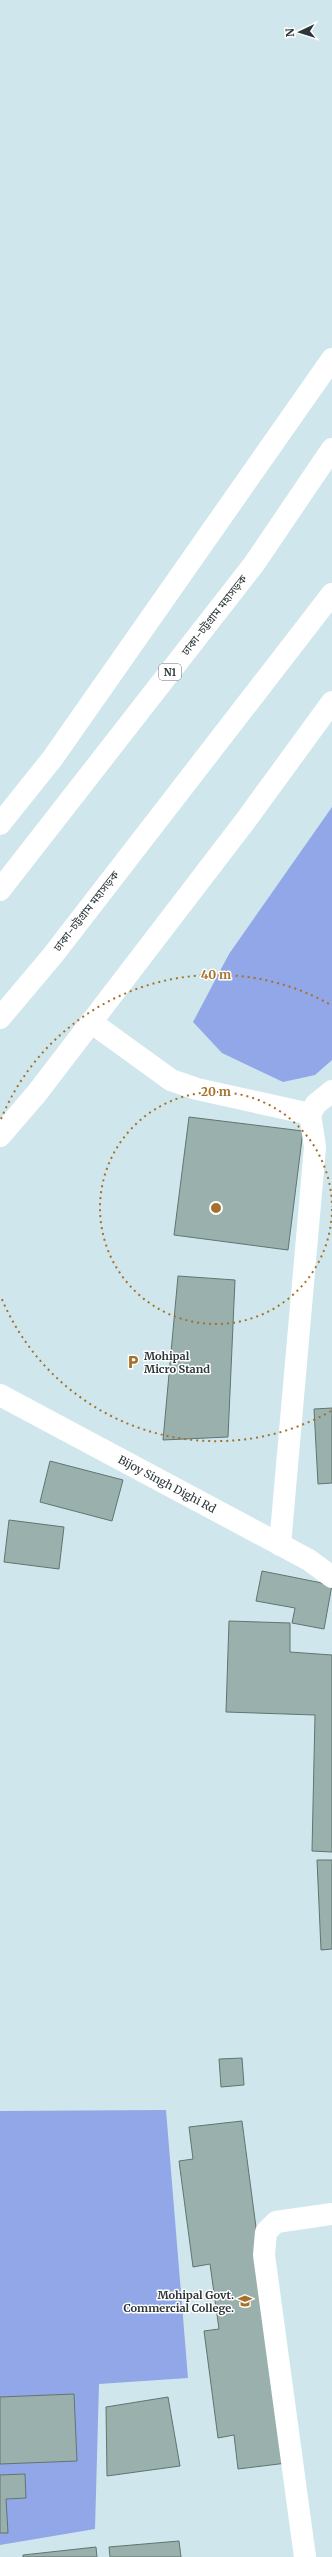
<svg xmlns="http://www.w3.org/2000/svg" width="332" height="2557" viewBox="0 0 332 2557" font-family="Merriweather,'Noto Sans Bengali',serif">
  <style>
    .water { fill: #92a7e8 }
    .building { fill: #99b0ac; stroke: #607571 }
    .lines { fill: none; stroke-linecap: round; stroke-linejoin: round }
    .street { stroke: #fff; stroke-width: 22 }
    .highway { stroke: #fff; stroke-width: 22 }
    .ring { fill: none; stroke: #a6702b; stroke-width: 2; stroke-dasharray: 2 4 }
    .labels { text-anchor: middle; stroke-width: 3; stroke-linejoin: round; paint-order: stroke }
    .shield { fill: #fff; stroke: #6c7274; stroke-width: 1 }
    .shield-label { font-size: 10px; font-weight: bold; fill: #2d3638 }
    .street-label { font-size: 11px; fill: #2d3638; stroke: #fff }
    .poi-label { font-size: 11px; font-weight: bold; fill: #2d3638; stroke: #fff; text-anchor: start }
    .centre { fill: #a6702b; stroke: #fff; stroke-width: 2 }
    .ring-label { font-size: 12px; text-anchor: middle; font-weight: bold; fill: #a6702b; stroke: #fff; stroke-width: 3; stroke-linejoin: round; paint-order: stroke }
  </style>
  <rect width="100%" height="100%" fill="#cfe7ec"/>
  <g class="water">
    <path d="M332,807V1060L315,1075L283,1082L222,1053L193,1022L229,954Z"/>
    <path d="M166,2110L188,2378L99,2384L95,2529L0,2545V2111Z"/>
  </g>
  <g class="building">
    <path d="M189,1117L303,1131L288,1250L174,1235Z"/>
    <path d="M178,1276L235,1280L228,1437L163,1440Z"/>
    <path d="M332,1408V1483L318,1484L314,1409Z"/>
    <path d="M50,1461L123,1480L112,1521L40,1502Z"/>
    <path d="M9,1520L64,1527L59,1569L4,1562Z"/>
    <path d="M262,1571L332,1585L324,1629L292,1623L295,1608L256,1601Z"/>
    <path d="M229,1621L290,1623V1652L332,1655V1852L312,1851L315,1715L226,1712Z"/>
    <path d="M317,1860H332V1949L321,1950Z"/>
    <path d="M242,2058L244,2085L221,2087L219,2059Z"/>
    <path d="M242,2121L287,2463L238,2469L234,2435L218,2438L204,2331L219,2329L210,2264L193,2267L179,2161L193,2159L189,2127Z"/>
    <path d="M74,2394L77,2461L0,2464V2397Z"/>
    <path d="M168,2397L180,2466L107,2476L106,2407Z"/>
    <path d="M25,2474L26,2498L6,2499L8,2533H0V2475Z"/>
    <path d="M179,2541L181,2557H110L109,2547Z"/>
    <path d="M96,2547L97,2557H23V2555Z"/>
  </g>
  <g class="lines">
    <g class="street">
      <path d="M91,1022L171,1080L197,1089L310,1114L315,1147L280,1545"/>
      <path d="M310,1114L316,1104L332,1091"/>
      <path d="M0,1395L309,1560L332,1577"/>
      <path d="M305,2557L264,2255L266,2232L276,2222L332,2214"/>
    </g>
    <g class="highway">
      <path d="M0,824L52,759L332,359"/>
      <path d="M0,890L254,564L332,449"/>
      <path d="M0,1018L53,955L332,594"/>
      <path d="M0,1136L37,1093L246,820L332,702"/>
    </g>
  </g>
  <g class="ring">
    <path d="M332 1209A116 116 0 1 1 332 1207"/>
    <path d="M331 1411A233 233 0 0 1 1 1297M1 1119A233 233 0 0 1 331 1005"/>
  </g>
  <defs>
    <symbol id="parking-bare" viewBox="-9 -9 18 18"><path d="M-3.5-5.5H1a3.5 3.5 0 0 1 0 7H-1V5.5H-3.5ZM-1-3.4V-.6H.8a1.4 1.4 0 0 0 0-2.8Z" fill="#a6702b" stroke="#fff" stroke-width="2.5" paint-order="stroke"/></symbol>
    <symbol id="university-bare" viewBox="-9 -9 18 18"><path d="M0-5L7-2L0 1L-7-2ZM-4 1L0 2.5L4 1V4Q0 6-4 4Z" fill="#a6702b" stroke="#fff" stroke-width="2.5" paint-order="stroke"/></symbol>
  </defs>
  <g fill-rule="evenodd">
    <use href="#parking-bare" x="123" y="1352" width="20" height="20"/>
    <use href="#university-bare" x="235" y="2291" width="20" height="20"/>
  </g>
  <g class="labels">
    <rect class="shield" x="159" y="664" width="22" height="16" rx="3"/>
    <g class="shield-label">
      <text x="170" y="676">N1</text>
    </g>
    <g class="street-label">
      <text transform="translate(214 615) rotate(-52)" y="4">ঢাকা-চট্টগ্রাম মহাসড়ক</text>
      <text transform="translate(86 911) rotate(-52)" y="4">ঢাকা-চট্টগ্রাম মহাসড়ক</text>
      <text transform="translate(167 1484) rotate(28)" y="4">Bijoy Singh Dighi Rd</text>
    </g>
    <g class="poi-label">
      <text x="144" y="1360">Mohipal<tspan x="144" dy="13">Micro Stand</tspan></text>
      <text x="234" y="2299" text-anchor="end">Mohipal Govt.<tspan x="234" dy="13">Commercial College.</tspan></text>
    </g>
  </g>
  <circle cx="216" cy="1208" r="6" class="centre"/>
  <g class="ring-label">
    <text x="216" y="979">40 m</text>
    <text x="216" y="1096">20 m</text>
  </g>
  <g transform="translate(300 32) rotate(266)" stroke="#ffffff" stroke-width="3" paint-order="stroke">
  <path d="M0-3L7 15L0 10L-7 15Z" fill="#2d3638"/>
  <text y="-6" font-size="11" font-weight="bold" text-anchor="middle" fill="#2d3638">N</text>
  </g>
</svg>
